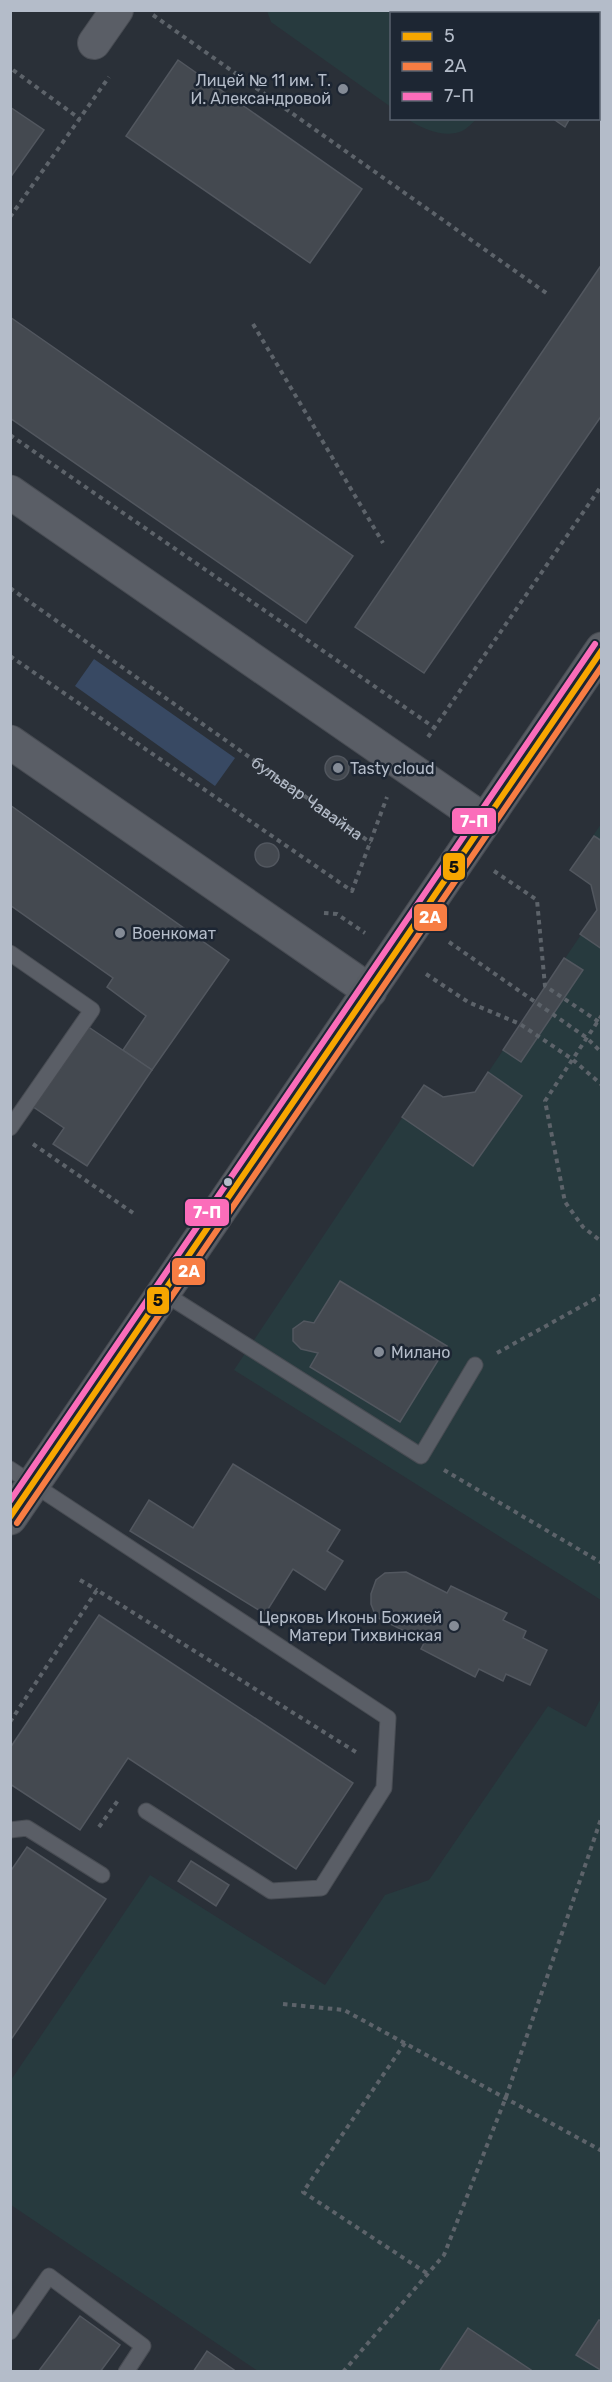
<svg xmlns="http://www.w3.org/2000/svg" width="612" height="2382" viewBox="0 0 612 2382" font-family="Rubik,sans-serif">
  <style>
    .green { fill: #273a3e }
    .water { fill: #384963 }
    .building { fill: #444950; stroke: #52575f; stroke-width: 1.5 }
    .lines { fill: none; stroke-linecap: round; stroke-linejoin: round }
    .service-casing { stroke: #484c53; stroke-width: 17 }
    .minor-casing { stroke: #484c53; stroke-width: 34 }
    .tertiary-casing { stroke: #484c53; stroke-width: 35 }
    .secondary-casing { stroke: #484c53; stroke-width: 35 }
    .path { stroke: #5d636a; stroke-width: 4; stroke-dasharray: 4.5 4.5; stroke-linecap: butt }
    .service { stroke: #5a5e66; stroke-width: 15 }
    .minor { stroke: #5a5e66; stroke-width: 32 }
    .tertiary { stroke: #5a5e66; stroke-width: 33 }
    .secondary { stroke: #595d64; stroke-width: 33 }
    .bus-1-casing { stroke: #1d2633; stroke-width: 10 }
    .bus-2-casing { stroke: #1d2633; stroke-width: 10 }
    .bus-3-casing { stroke: #1d2633; stroke-width: 10 }
    .bus-1 { stroke: #f7a600; stroke-width: 6 }
    .bus-2 { stroke: #f77d43; stroke-width: 6 }
    .bus-3 { stroke: #fb6dba; stroke-width: 6 }
    .poi-dot { fill: #848b96; stroke: #1d2633; stroke-width: 2 }
    .bus-dot { fill: #b4bcc9; stroke: #1d2633; stroke-width: 2 }
    .labels { text-anchor: middle; stroke-width: 5; stroke-linejoin: round; paint-order: stroke }
    .poi-label { font-size: 16px; fill: #b4bcc9; stroke: #1d2633; text-anchor: start }
    .street-label { font-size: 16px; fill: #b4bcc9; stroke: #1d2633 }
    .line-badge { stroke: #1d2633; stroke-width: 2 }
    .badge-label { font-size: 16px; text-anchor: middle; font-weight: bold; fill: #fff }
    .pale-badge-label { font-size: 16px; text-anchor: middle; font-weight: bold; fill: #111 }
  </style>
  <rect width="100%" height="100%" fill="#2a3038"/>
  <g class="green">
    <path d="M502,11L504,13L392,14L391,107L271,22L267,11Z"/>
    <path d="M407,119H477C473,122 467,129 462,131C445,139 421,128 407,119Z"/>
    <path d="M601,824V1600L234,1370L424,1085L443,1097L475,1092L597,911L591,885L570,870Z"/>
    <path d="M601,1698V2371H258L11,2205V2080L150,1875L325,1985L385,1895L429,1880L548,1706L586,1727Z"/>
  </g>
  <path class="water" d="M94,659L235,758L215,786L75,686Z"/>
  <g class="building">
    <path d="M574,10H602V30L598,28V14H578Z"/>
    <path d="M178,60L362,189L310,263L126,136Z"/>
    <path d="M10,107L44,130L10,178Z"/>
    <path d="M552,118H570L565,127Z"/>
    <path d="M602,264V415L424,673L355,627Z"/>
    <path d="M10,317L353,556L306,623L10,418Z"/>
    <circle cx="337" cy="768" r="12"/>
    <path d="M10,805L229,960L152,1070L123,1050L146,1016L107,987L113,978L10,905Z"/>
    <path d="M594,836L602,841V949L580,934L597,910L591,885L570,870Z"/>
    <circle cx="267" cy="855" r="12"/>
    <path d="M564,958L583,970L521,1062L503,1050Z"/>
    <path d="M87,1026L152,1070L87,1166L53,1144L64,1128L32,1106Z"/>
    <path d="M488,1072L522,1096L473,1166L402,1117L424,1085L443,1097L475,1092Z"/>
    <path d="M340,1281L447,1346L400,1422L310,1367L318,1353L301,1349L293,1341V1329L304,1321L314,1323Z"/>
    <path d="M233,1464L340,1530L327,1551L343,1561L325,1590L293,1569L265,1614L130,1531L149,1500L193,1528Z"/>
    <path d="M406,1572L447,1593L451,1586L507,1613L503,1620L526,1631L523,1638L547,1650L530,1685L506,1674L503,1681L479,1669L475,1677L421,1649L425,1641L376,1617L371,1604V1594L376,1580L385,1573Z"/>
    <path d="M99,1615L353,1783L296,1869L128,1758L80,1830L10,1784V1748Z"/>
    <path d="M27,1847L106,1899L10,2041V1872Z"/>
    <path d="M191,1861L229,1885L216,1906L178,1881Z"/>
    <path d="M80,2316L120,2345L100,2372H38Z"/>
    <path d="M599,2320L602,2321V2371L576,2355Z"/>
    <path d="M468,2328L534,2372H439Z"/>
    <path d="M207,2351L237,2372H193Z"/>
  </g>
  <g class="lines">
    <defs>
      <g id="service">
        <path d="M10,953L92,1010L10,1128"/>
        <path d="M165,1294L421,1456L475,1365"/>
        <path d="M10,1469L388,1718L384,1788L321,1888L271,1891L146,1811"/>
        <path d="M10,1830L27,1828L102,1875"/>
        <path d="M10,2332L49,2276L143,2346L126,2372"/>
      </g>
      <path id="minor" d="M94,43L117,10"/>
      <g id="tertiary">
        <path d="M10,492L485,821"/>
        <path d="M10,742L370,991"/>
      </g>
      <path id="secondary" d="M10,1518L602,649"/>
    </defs>
    <use href="#service" class="service-casing"/>
    <use href="#minor" class="minor-casing"/>
    <use href="#tertiary" class="tertiary-casing"/>
    <use href="#secondary" class="secondary-casing"/>
    <g class="path">
      <path d="M153,15L549,295"/>
      <path d="M13,70L80,119"/>
      <path d="M10,217L109,77"/>
      <path d="M253,324L383,543"/>
      <path d="M10,435L435,728"/>
      <path id="s1" d="M10,588L371,843"/>
      <path d="M10,656L352,891L387,797"/>
      <path d="M428,737L602,485"/>
      <path d="M494,871L537,900L545,986L602,1024"/>
      <path d="M324,913L337,914L365,933"/>
      <path d="M449,942L587,1038L602,1053"/>
      <path d="M426,974L468,1002L520,1024L572,1059L602,1085"/>
      <path d="M602,1015L545,1101L565,1202L583,1227L602,1242"/>
      <path d="M33,1144L136,1215"/>
      <path d="M602,1262V1279"/>
      <path d="M497,1353L602,1295"/>
      <path d="M444,1470L602,1563"/>
      <path d="M80,1580L97,1590"/>
      <path d="M10,1722L97,1590L359,1754"/>
      <path d="M99,1827L119,1799"/>
      <path d="M283,2004L344,2010L602,2151"/>
      <path d="M405,2043L303,2192L428,2274"/>
      <path d="M343,2372L444,2255L506,2097L602,1816"/>
    </g>
    <use href="#service" class="service"/>
    <use href="#minor" class="minor"/>
    <use href="#tertiary" class="tertiary"/>
    <use href="#secondary" class="secondary"/>
    <defs>
      <path id="bus-1" d="M10,1517L602,650"/>
      <path id="bus-2" d="M17,1523L602,666"/>
      <path id="bus-3" d="M10,1501L595,644"/>
    </defs>
    <use href="#bus-1" class="bus-1-casing"/>
    <use href="#bus-2" class="bus-2-casing"/>
    <use href="#bus-3" class="bus-3-casing"/>
    <use href="#bus-1" class="bus-1"/>
    <use href="#bus-2" class="bus-2"/>
    <use href="#bus-3" class="bus-3"/>
  </g>
  <g class="poi-dot">
    <circle cx="343" cy="89" r="6"/>
    <circle cx="338" cy="768" r="6"/>
    <circle cx="120" cy="933" r="6"/>
    <circle cx="379" cy="1352" r="6"/>
    <circle cx="454" cy="1626" r="6"/>
  </g>
  <circle class="bus-dot" cx="228" cy="1182" r="5"/>
  <g class="labels">
    <g class="poi-label">
      <text x="331" y="86" text-anchor="end">Лицей № 11 им. Т.<tspan x="331" dy="18">И. Александровой</tspan></text>
      <text x="350" y="774">Tasty cloud</text>
      <text x="132" y="939">Военкомат</text>
      <text x="391" y="1358">Милано</text>
      <text x="442" y="1623" text-anchor="end">Церковь Иконы Божией<tspan x="442" dy="18">Матери Тихвинская</tspan></text>
    </g>
    <g class="street-label">
      <text dy="6" stroke="none"><textPath href="#s1" startOffset="364">бульвар Чавайна</textPath></text>
    </g>
  </g>
  <g class="line-badge">
    <rect x="451" y="807" width="46" height="28" rx="6" fill="#fb6dba"/>
    <rect x="442" y="852" width="24" height="29" rx="6" fill="#f7a600"/>
    <rect x="413" y="903" width="35" height="29" rx="6" fill="#f77d43"/>
    <rect x="184" y="1198" width="46" height="29" rx="6" fill="#fb6dba"/>
    <rect x="171" y="1257" width="35" height="29" rx="6" fill="#f77d43"/>
    <rect x="146" y="1286" width="24" height="29" rx="6" fill="#f7a600"/>
  </g>
  <g class="badge-label">
    <text x="474" y="827">7-П</text>
    <text x="430" y="923">2А</text>
    <text x="207" y="1218">7-П</text>
    <text x="189" y="1277">2А</text>
  </g>
  <g class="pale-badge-label">
    <text x="454" y="873">5</text>
    <text x="158" y="1306">5</text>
  </g>
  <rect width="612" height="2382" fill="none" stroke="#b4bcc9" stroke-width="24"/>
  <rect x="390" y="12" width="210" height="108" fill="#1d2633" stroke="#59626f" stroke-width="1.5"/>
  <rect x="402" y="32" width="30" height="9" fill="#f7a600" stroke="#59626f" stroke-width="1.5"/>
  <text x="444" y="42" font-size="18" fill="#b4bcc9">5</text>
  <rect x="402" y="62" width="30" height="9" fill="#f77d43" stroke="#59626f" stroke-width="1.5"/>
  <text x="444" y="72" font-size="18" fill="#b4bcc9">2А</text>
  <rect x="402" y="92" width="30" height="9" fill="#fb6dba" stroke="#59626f" stroke-width="1.5"/>
  <text x="444" y="102" font-size="18" fill="#b4bcc9">7-П</text>
</svg>
